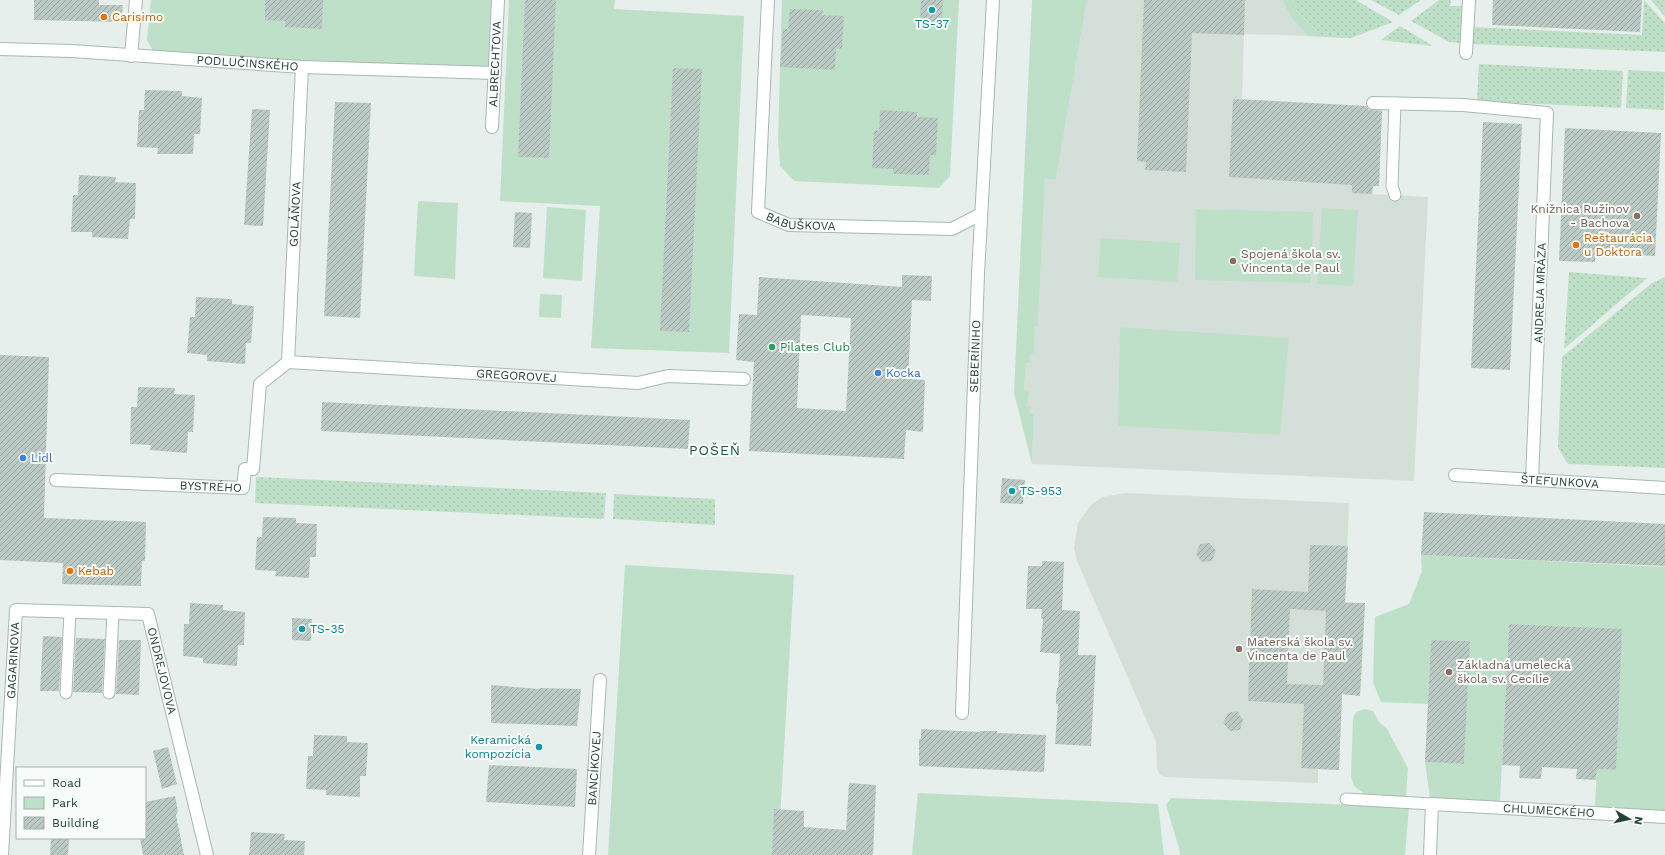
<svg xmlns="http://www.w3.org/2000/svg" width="1665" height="855" viewBox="0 0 1665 855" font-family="'Work Sans',sans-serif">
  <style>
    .built { fill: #d4dfda }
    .grass { fill: url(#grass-dots) }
    .park { fill: #bfe0c8 }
    .building { fill: url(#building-hatch); fill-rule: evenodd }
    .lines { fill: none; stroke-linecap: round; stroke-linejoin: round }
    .service-casing { stroke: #a8b8b2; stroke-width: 13 }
    .minor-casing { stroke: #a8b8b2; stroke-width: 14 }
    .service { stroke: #fff; stroke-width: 11 }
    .minor { stroke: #fff; stroke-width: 12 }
    .culture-dot { fill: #0f9aa8; stroke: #f7fbf9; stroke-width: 1.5 }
    .food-dot { fill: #e8710a; stroke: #f7fbf9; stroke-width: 1.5 }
    .education-dot { fill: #8d6e63; stroke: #f7fbf9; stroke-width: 1.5 }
    .leisure-dot { fill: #2e9e5b; stroke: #f7fbf9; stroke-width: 1.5 }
    .shop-dot { fill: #3f7fe0; stroke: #f7fbf9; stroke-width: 1.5 }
    .labels { text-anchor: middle; stroke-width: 4; stroke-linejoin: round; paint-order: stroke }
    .food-label { font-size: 12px; fill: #c56008; stroke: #f7fbf9; text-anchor: start }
    .culture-label { font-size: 12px; fill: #0d838f; stroke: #f7fbf9; text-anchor: start }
    .street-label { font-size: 12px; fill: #24423a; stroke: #f7fbf9 }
    .education-label { font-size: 12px; fill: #785e54; stroke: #f7fbf9; text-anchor: start }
    .leisure-label { font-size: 12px; fill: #27864d; stroke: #f7fbf9; text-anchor: start }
    .shop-label { font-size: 12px; fill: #366cbe; stroke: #f7fbf9; text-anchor: start }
    .quarter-label { font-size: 14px; letter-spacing: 1px; fill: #1f5548; stroke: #f7fbf9 }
  </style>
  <defs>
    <pattern id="grass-dots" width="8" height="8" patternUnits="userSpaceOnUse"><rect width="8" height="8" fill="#bfe0c8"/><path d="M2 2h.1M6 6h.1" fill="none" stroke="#a4c1ad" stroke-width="1.8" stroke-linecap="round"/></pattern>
    <pattern id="building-hatch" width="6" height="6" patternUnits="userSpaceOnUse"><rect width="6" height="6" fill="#bbcac4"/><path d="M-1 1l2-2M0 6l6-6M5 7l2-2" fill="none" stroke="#98a6a0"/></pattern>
  </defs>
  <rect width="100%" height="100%" fill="#e6efeb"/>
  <g class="built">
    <path d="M1087,0H1282L1291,17L1307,36L1244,34L1242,99L1382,107L1379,186H1373L1372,194L1428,197L1414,481L1032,464L1034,415L1030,414L1027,406L1024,392L1026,363H1029L1030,353L1034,352L1035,325H1038L1045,179H1056Z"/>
    <path d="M1125,493L1349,503L1345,602L1365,603L1360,696L1342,694L1339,770L1318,769V783L1166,777L1160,775L1157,769L1156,742L1077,561L1074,548L1078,523L1091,505L1102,497Z"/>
  </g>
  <g class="grass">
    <path d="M1293,0H1356L1393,22L1351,38L1324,37L1296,9Z"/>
    <path d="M1371,0H1421L1399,15Z"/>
    <path d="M1439,0H1451L1450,6H1462L1460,43L1449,42L1411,21Z"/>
    <path d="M1644,0L1665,23V52L1472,44L1473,27L1642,35Z"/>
    <path d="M1651,0H1665V17Z"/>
    <path d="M1400,26L1433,46L1381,40Z"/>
    <path d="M1479,64L1623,71L1621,108L1477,101Z"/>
    <path d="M1628,70L1665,72L1664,110L1626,108Z"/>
    <path d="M1569,272L1647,278L1564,349Z"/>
    <path d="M1665,277V468L1568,464L1558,448L1562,357L1652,283Z"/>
    <path d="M256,477L606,493L604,519L255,503Z"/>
    <path d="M614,494L715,499V525L613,519Z"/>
  </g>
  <g class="park">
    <path d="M151,0H491L489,68L155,54L147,40Z"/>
    <path d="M509,0H615L614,9L744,16L729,353L591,348L600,206L500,201Z"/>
    <path d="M782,0H959L950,176L939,188L794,181L780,166L778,139Z"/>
    <path d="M1032,0H1087L1056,179H1045L1038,326H1035L1034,353H1030V363H1026L1024,391L1029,392L1027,406L1031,407L1030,414H1034L1032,464L1014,393Z"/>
    <path d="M1282,0H1293L1296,9L1324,37L1307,36L1291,17Z"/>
    <path d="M418,201L458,203L455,279L414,276Z"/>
    <path d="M547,207L586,210L582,281L543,278Z"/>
    <path d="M1322,208L1358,210L1353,286L1317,284Z"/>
    <path d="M1196,209L1313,212L1311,283L1195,280Z"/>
    <path d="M1101,238L1180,243L1177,282L1098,277Z"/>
    <path d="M540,294L562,295L561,318L539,317Z"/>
    <path d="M1120,327L1289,338L1280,435L1118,426Z"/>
    <path d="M1421,555L1665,567V813L1613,810L1595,806L1597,769L1615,770L1583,628L1509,624L1500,802L1430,798L1425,762L1464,764L1469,641L1431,640L1428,704L1381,702L1373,682L1375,617L1409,604L1422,571Z"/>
    <path d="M625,565L794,575L778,855H608Z"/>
    <path d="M1365,709L1373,711L1379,722L1387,729L1408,768L1406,797L1385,796L1365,794L1354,786L1351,776L1353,718L1356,712Z"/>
    <path d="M918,793L1158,804L1164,855H912Z"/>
    <path d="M1171,798L1409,807L1405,855H1180L1179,848L1166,805Z"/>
  </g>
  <g class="building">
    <path d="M34,0H99V5H123L121,22L34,20Z"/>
    <path d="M265,0H323L322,29L285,27V21L265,20Z"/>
    <path d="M525,0H556L549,158L518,157Z"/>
    <path d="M921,0H943L942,22L920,21Z"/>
    <path d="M1144,0H1245L1244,35L1192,33L1186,172L1145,170L1146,162L1137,161Z"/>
    <path d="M1493,0H1642L1640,32L1492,25Z"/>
    <path d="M790,9L823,10L822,15L844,16L842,49L836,48L835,70L780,67L783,29H788Z"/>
    <path d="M673,68L702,69L689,332L660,331Z"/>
    <path d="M145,90L182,91V96L202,98L200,134H194L193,154H157L158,148L137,147L139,110H144Z"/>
    <path d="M1233,99L1366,106L1369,110L1382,111L1379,186H1373L1372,194L1352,193V185L1229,177Z"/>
    <path d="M335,102L371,103L360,318L324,316Z"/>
    <path d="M252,109L270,110L263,226L244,225Z"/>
    <path d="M880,110L917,112V117L938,118L936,155H930L929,175L893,174V169L872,168L874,130L879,131Z"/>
    <path d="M1483,122L1522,124L1510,370L1471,368Z"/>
    <path d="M1565,128L1661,133L1655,256L1596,253L1595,262L1559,261Z"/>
    <path d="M79,175L116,177L115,182L136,183L135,219H130L128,239L92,237V232H71L73,195H78Z"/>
    <path d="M515,212L532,213L530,248L513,247Z"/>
    <path d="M902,275L932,276L931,301L912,300L908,379L925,380L923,432L906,430L904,459L749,451L754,362L736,360L739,314L757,315L759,277L902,287ZM801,315L851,318L846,411L797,408Z"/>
    <path d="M196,297L232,299V304L254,306L251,343H246L245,364L207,361V355L187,353L190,317H195Z"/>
    <path d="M0,355L49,357L44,518L146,522L145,561H142L141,586L62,584L63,563L0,560Z"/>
    <path d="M138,387L175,388L174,394L195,395L193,432H188L187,453L150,450L151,445L130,444L131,407H137Z"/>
    <path d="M322,402L690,420L688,449L321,431Z"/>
    <path d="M1002,478L1025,480L1023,504L1000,503Z"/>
    <path d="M1424,512L1665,524V566L1421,555Z"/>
    <path d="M263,517L296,518V523L317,524L316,557H310L309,578L275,576L276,571L255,570L257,537H262Z"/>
    <path d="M1210,543L1216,551L1212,561L1202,562L1196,554L1200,544Z"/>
    <path d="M1310,545L1348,546L1345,603H1365L1360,696L1342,694L1339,770L1301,768L1304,704L1248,701L1252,589L1308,592ZM1290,609L1326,611L1323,685L1287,684Z"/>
    <path d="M1042,561L1064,562L1062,610L1080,611L1078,655H1096L1091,746L1055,744L1058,704H1056V696L1057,688H1058L1060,654L1040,652L1043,619H1041L1042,609H1026L1028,566H1042Z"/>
    <path d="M190,603L223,605V610L245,612L244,645H238L237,666L203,663V658L183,656L184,624H189Z"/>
    <path d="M292,618L312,619L311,641L292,640Z"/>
    <path d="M1509,624L1622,629L1616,770L1597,769L1596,780L1576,779L1577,769L1542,767L1541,779L1519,778L1520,766L1502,765Z"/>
    <path d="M43,636L62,637L59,691H40Z"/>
    <path d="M76,638L105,639L102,693L73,692Z"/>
    <path d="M119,640H141L139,695L116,694Z"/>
    <path d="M1431,640L1470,641L1464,764L1425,762Z"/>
    <path d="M491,685L539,689L540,688L581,689L577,726L491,723Z"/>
    <path d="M1237,711L1243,720L1240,730L1230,731L1223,723L1228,713Z"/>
    <path d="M921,729L980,732V731H997V733L1046,735L1044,772L919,766V739H921Z"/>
    <path d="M314,735L347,736V742L368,743L366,776H360V797L326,795V790L306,789L308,756H313Z"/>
    <path d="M168,747L177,784L162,789L153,751Z"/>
    <path d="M489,765L577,769L575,807L486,802Z"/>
    <path d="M849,783L876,785L873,855H772L774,809L804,811V827L846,830Z"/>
    <path d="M175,796L178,811L176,815L184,855H143L140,838H145V802Z"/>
    <path d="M251,832L285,834L284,840L305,841L304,855H249Z"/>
    <path d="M51,838H69L68,855H50Z"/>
  </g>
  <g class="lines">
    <defs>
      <g id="service">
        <path d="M1395,195L1392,186L1395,103"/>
        <path d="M66,693L70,612"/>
        <path d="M109,693L113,613"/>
        <path d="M1346,799L1432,804"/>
      </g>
      <g id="minor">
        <path id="s1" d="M768,0L758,212L789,225L952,229L981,214"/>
        <path id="s2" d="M0,49L72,51L302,67L495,73"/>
        <path d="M1466,53L1469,0"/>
        <path d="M131,56L136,0"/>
        <path d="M1373,103L1463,105L1547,113L1532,480"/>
        <path id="s3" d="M492,127L498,0"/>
        <path id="s4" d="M288,362L638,383L668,376L744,379"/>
        <path id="s5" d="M288,362L302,67"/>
        <path id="s6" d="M1455,475L1665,488"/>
        <path id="s7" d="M56,480L243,488L245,469H253L260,384L288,362"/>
        <path id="s8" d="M962,713L978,274L993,0"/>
        <path id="s9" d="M2,855L16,610L148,614L207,855"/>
        <path id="s10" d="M589,855L600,680"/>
        <path id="s11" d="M1430,855L1432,804L1665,817"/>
      </g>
    </defs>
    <use href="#service" class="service-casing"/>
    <use href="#minor" class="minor-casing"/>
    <use href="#service" class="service"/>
    <use href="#minor" class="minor"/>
  </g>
  <g class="culture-dot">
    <circle cx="932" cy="10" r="4"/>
    <circle cx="1012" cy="491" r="4"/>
    <circle cx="302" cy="629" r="4"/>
    <circle cx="539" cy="747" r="4"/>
  </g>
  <g class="food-dot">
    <circle cx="104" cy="17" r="4"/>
    <circle cx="1576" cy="245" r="4"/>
    <circle cx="70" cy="571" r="4"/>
  </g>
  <g class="education-dot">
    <circle cx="1637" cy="216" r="4"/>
    <circle cx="1233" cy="261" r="4"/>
    <circle cx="1239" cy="649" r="4"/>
    <circle cx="1449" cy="672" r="4"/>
  </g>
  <circle class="leisure-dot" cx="772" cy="347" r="4"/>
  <g class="shop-dot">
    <circle cx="878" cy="373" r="4"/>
    <circle cx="23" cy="458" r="4"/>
  </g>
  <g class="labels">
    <g class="food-label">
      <text x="112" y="21">Carisimo</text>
      <text x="1584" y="242">Reštaurácia<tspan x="1584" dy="14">u Doktora</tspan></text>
      <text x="78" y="575">Kebab</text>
    </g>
    <g class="culture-label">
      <text x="932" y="28" text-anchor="middle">TS-37</text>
      <text x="1020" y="495">TS-953</text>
      <text x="310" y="633">TS-35</text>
      <text x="531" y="744" text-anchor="end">Keramická<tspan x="531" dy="14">kompozícia</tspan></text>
    </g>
    <g class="street-label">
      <text dy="4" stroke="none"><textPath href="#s2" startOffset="248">PODLUČINSKÉHO</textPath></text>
      <text dy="4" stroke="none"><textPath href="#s3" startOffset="63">ALBRECHTOVA</textPath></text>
      <text dy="4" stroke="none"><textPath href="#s5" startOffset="148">GOLÁŇOVA</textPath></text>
      <text dy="4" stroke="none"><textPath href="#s1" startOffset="257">BABUŠKOVA</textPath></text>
      <text transform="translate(1540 293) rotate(-88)" y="4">ANDREJA MRÁZA</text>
      <text dy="4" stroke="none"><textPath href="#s8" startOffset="357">SEBERÍNIHO</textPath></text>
      <text dy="4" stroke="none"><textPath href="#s4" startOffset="229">GREGOROVEJ</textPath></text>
      <text dy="4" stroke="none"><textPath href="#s6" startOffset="105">ŠTEFUNKOVA</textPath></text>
      <text dy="4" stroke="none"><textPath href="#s7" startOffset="155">BYSTRÉHO</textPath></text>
      <text dy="4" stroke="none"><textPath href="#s9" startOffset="195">GAGARINOVA</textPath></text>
      <text dy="4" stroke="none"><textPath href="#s9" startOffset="436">ONDREJOVOVA</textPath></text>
      <text dy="4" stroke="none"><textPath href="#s10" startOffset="87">BANCÍKOVEJ</textPath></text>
      <text dy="4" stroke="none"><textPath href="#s11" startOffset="168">CHLUMECKÉHO</textPath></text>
    </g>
    <g class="education-label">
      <text x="1629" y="213" text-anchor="end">Knižnica Ružinov<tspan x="1629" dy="14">- Bachova</tspan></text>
      <text x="1241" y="258">Spojená škola sv.<tspan x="1241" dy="14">Vincenta de Paul</tspan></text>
      <text x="1247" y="646">Materská škola sv.<tspan x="1247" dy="14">Vincenta de Paul</tspan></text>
      <text x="1457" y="669">Základná umelecká<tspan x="1457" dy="14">škola sv. Cecílie</tspan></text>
    </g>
    <g class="leisure-label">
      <text x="780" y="351">Pilates Club</text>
    </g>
    <g class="shop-label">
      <text x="886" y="377">Kocka</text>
      <text x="31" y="462">Lidl</text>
    </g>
    <g class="quarter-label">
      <text x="715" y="455">POŠEŇ</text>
    </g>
  </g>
  <rect x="16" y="767" width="130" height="72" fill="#f7fbf9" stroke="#a3b1ad"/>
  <rect x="24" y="780" width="20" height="6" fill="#ffffff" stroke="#a3b1ad"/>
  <text x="52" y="787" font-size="12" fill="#24423a">Road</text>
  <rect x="24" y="797" width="20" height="12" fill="#bfe0c8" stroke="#a3b1ad"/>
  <text x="52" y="807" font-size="12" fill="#24423a">Park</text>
  <rect x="24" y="817" width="20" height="12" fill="url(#building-hatch)" stroke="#a3b1ad"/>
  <text x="52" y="827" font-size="12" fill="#24423a">Building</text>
  <g transform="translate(1629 819) rotate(99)" stroke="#f7fbf9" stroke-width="3" paint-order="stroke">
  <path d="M0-3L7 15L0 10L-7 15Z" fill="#24423a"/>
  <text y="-6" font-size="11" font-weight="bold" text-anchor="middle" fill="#24423a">N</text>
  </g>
</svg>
